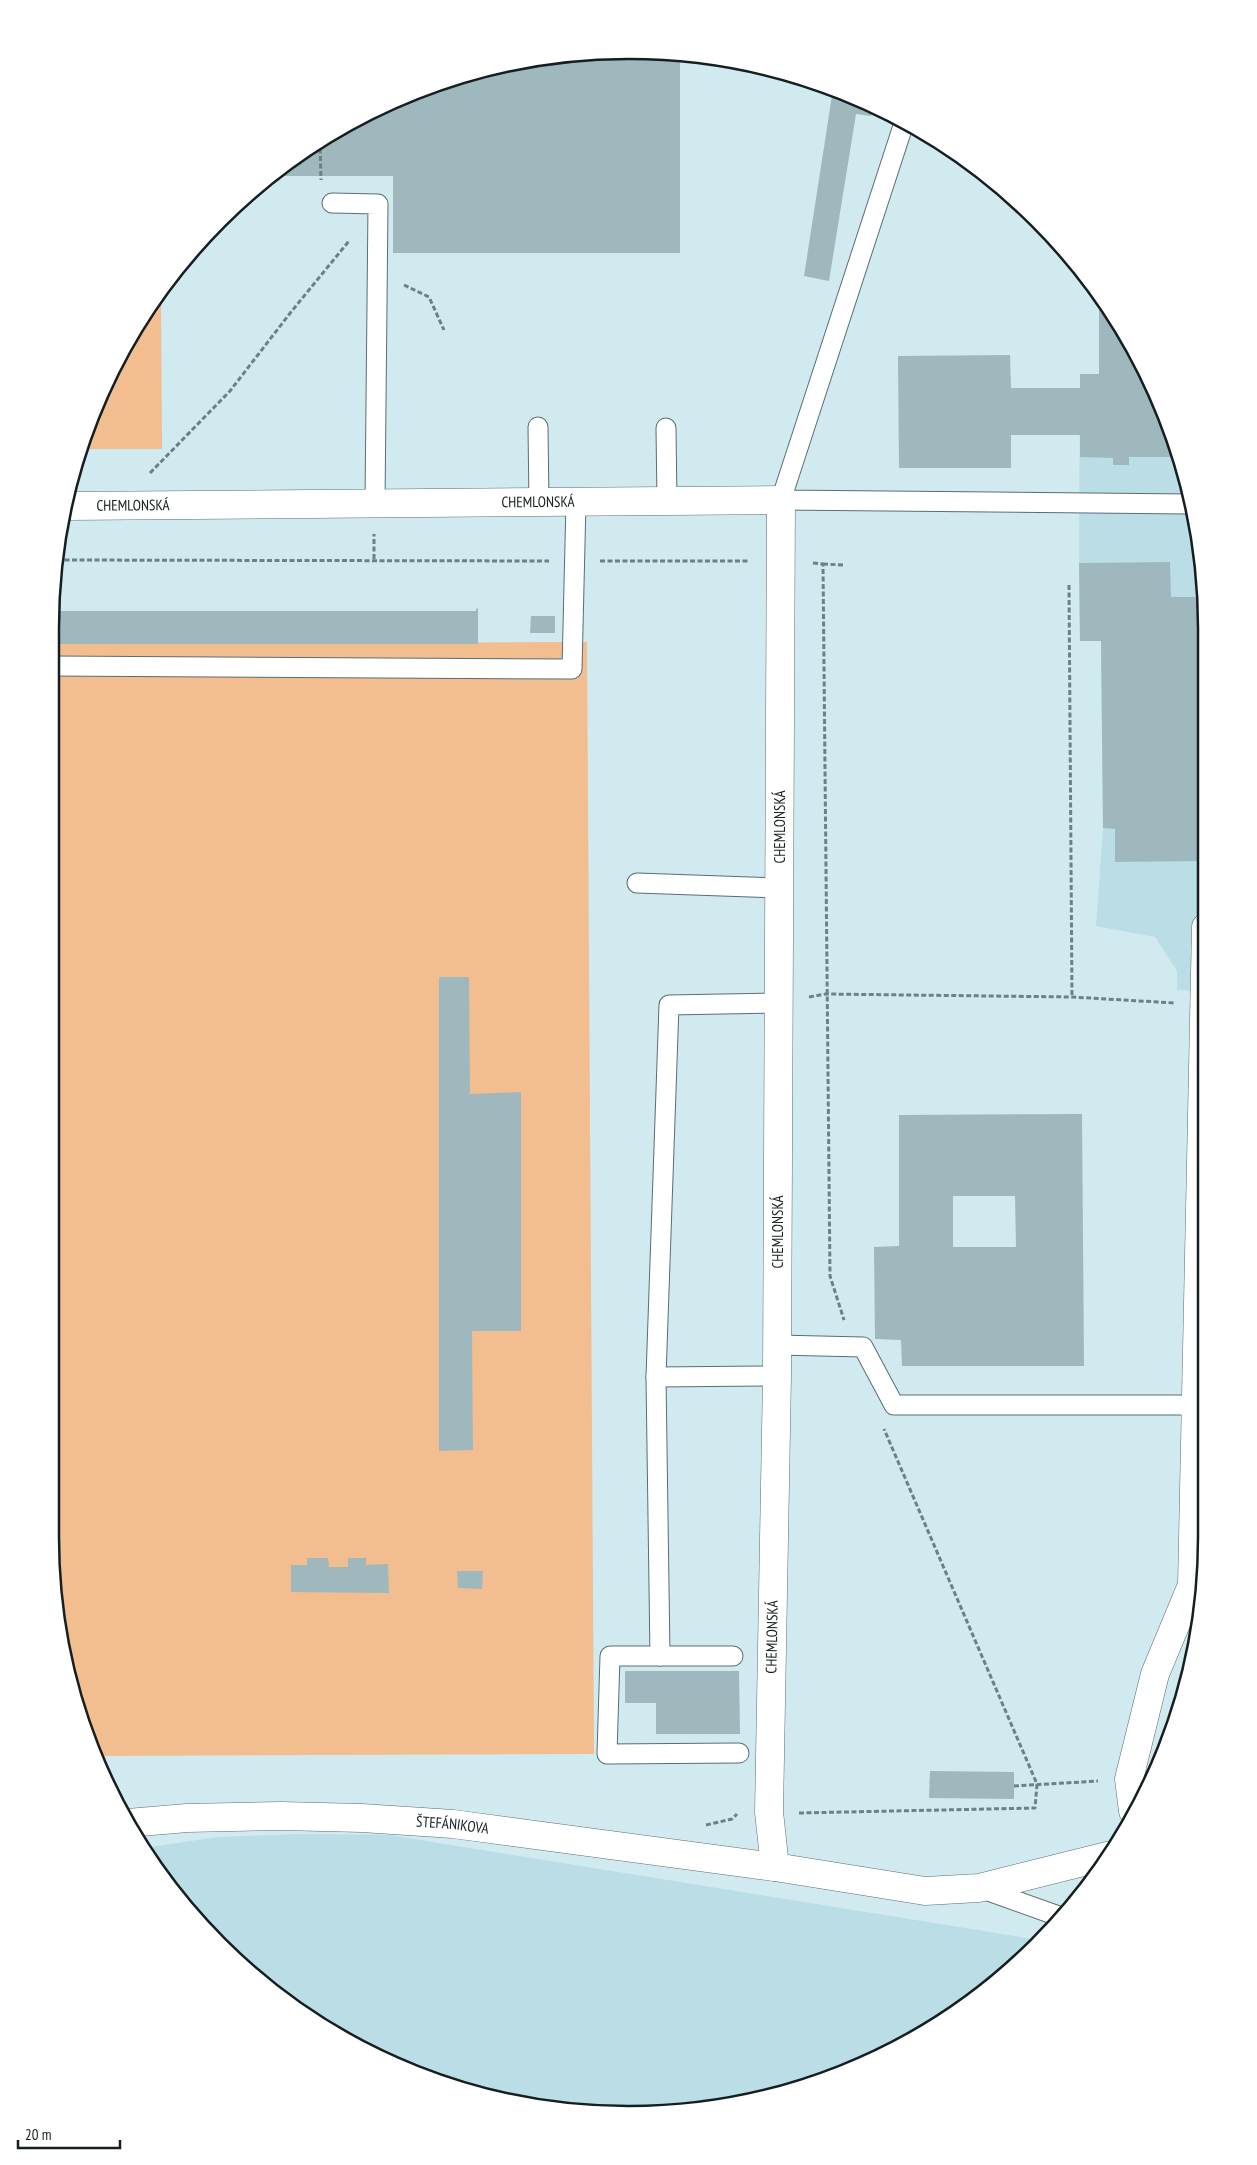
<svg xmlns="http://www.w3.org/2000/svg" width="1257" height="2165" viewBox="0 0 1257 2165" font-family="'PT Sans Narrow',sans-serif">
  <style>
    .built { fill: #bbdde6 }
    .green { fill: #f2bd8f }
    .building { fill: #9fb8be; fill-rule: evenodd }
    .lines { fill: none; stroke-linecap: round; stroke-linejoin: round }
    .lane-casing { stroke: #576e74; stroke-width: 21 }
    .street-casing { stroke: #576e74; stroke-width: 29 }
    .path { stroke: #6f8084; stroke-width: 3; stroke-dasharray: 5 2.5; stroke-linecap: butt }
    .lane { stroke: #fff; stroke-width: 19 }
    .street { stroke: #fff; stroke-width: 28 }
    .labels { text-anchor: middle; stroke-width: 4.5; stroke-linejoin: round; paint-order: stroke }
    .street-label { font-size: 15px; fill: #151f21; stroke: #fff }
    .rim { fill: none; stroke: #151f21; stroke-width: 2.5 }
  </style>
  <rect width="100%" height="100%" fill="#d0eaf0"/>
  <g class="built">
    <path d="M1099,300L1129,339L1176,443L1206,590V992L1177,990V971L1155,937L1096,926L1103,828L1101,641H1080L1079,563L1080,374H1099Z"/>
    <path d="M301,1834L389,1835L1040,1940L981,1995L850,2071L742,2104L666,2114L553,2110L478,2095L373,2055L307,2017L220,1946L169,1888L144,1848L217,1837Z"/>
  </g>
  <g class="green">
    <path d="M161,291L162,449H79L81,442L147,307Z"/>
    <path d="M587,642L594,1754L95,1756L81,1722L55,1612L51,644Z"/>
  </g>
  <g class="building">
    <path d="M628,50L680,55V253H393V176H272L307,148L407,94L515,61Z"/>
    <path d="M833,89L850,94L873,106L871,116L856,114L829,281L804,276Z"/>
    <path d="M1099,300L1129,339L1173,435V457H1129V465H1113V458L1080,457V435H1011V468H899L898,356L1010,355L1011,388H1080V374H1099Z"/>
    <path d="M1170,562L1171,597H1206V861L1115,862V829L1103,828L1101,641H1080L1079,563Z"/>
    <path d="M478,608V644H51V611H476V609Z"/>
    <path d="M531,616H555V633H530Z"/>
    <path d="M439,977H469L470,1094L521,1092V1331H472L473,1450L439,1451Z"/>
    <path d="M1082,1114L1084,1366H902L901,1340L875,1339L874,1247L899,1246V1115ZM953,1196H1015L1016,1247H953Z"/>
    <path d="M307,1558H328L329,1567H348V1558H366V1565L388,1564L389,1593L291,1592V1565H307Z"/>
    <path d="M457,1571H483L482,1589L458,1588Z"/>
    <path d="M625,1671H739L740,1734H656V1703H625Z"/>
    <path d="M930,1771L1014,1772V1799L929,1798Z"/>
  </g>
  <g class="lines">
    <defs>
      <g id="lane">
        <path d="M904,123L781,500L1189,504"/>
        <path d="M332,203L378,204L375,503"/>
        <path d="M538,427L539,503"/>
        <path d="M666,428L667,502"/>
        <path d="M52,666L572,669L576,502"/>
        <path d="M637,883L779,888"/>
        <path d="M777,1345L863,1347L894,1405H1195"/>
        <path d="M656,1377L669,1005L779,1003"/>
        <path d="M660,1656L656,1377L777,1376"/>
        <path d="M733,1656H610L607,1754L739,1753"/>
        <path d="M980,1888L1064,1918"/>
      </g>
      <g id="street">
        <path id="s1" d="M68,506L781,500L777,1376L769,1812L775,1867"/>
        <path d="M1199,1607L1192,1585L1206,927"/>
        <path d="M1133,1811L1129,1779L1155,1674L1192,1585"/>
        <path id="s2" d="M128,1823L187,1818L281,1816L362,1818L453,1824L775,1867L925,1891L979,1888L1111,1855"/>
      </g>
    </defs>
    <use href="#lane" class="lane-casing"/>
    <use href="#street" class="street-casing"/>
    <g class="path">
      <path d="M320,141L321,180"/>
      <path d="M404,285L429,297L444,330"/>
      <path d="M150,473L230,391L291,312L349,241"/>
      <path d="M374,559V534"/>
      <path d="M57,560L549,561"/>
      <path d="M600,561H749"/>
      <path d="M813,563L823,564L830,1276L844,1320"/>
      <path d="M823,564L843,565"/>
      <path d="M1069,585L1072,997"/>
      <path d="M809,997L826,994L1072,997L1175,1003"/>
      <path d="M1014,1786L1098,1781"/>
      <path d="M799,1813L1035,1808L1037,1784L884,1429"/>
      <path d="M706,1825L732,1819L737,1814"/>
    </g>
    <use href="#lane" class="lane"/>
    <use href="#street" class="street"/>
  </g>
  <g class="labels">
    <g class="street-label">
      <text dy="5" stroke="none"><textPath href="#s1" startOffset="470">CHEMLONSKÁ</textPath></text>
      <text dy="5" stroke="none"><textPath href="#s1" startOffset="65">CHEMLONSKÁ</textPath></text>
      <text transform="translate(780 827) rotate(-90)" y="5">CHEMLONSKÁ</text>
      <text transform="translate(778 1232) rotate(-90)" y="5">CHEMLONSKÁ</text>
      <text transform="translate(772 1637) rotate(-89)" y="5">CHEMLONSKÁ</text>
      <text dy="5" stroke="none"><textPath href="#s2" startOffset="325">ŠTEFÁNIKOVA</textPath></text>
    </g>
  </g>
  <path d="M0 0H1257V2165H0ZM628 59H629A569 569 0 0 1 1198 628V1537A569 569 0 0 1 629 2106H628A569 569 0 0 1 59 1537V628A569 569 0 0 1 628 59Z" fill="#fff" fill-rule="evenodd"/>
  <path class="rim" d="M628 59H629A569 569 0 0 1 1198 628V1537A569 569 0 0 1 629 2106H628A569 569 0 0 1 59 1537V628A569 569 0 0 1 628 59Z"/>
  <path d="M18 2140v8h102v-8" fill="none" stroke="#151f21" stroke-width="2.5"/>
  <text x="25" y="2140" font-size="15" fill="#151f21" stroke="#ffffff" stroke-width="4" paint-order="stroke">20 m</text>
</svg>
